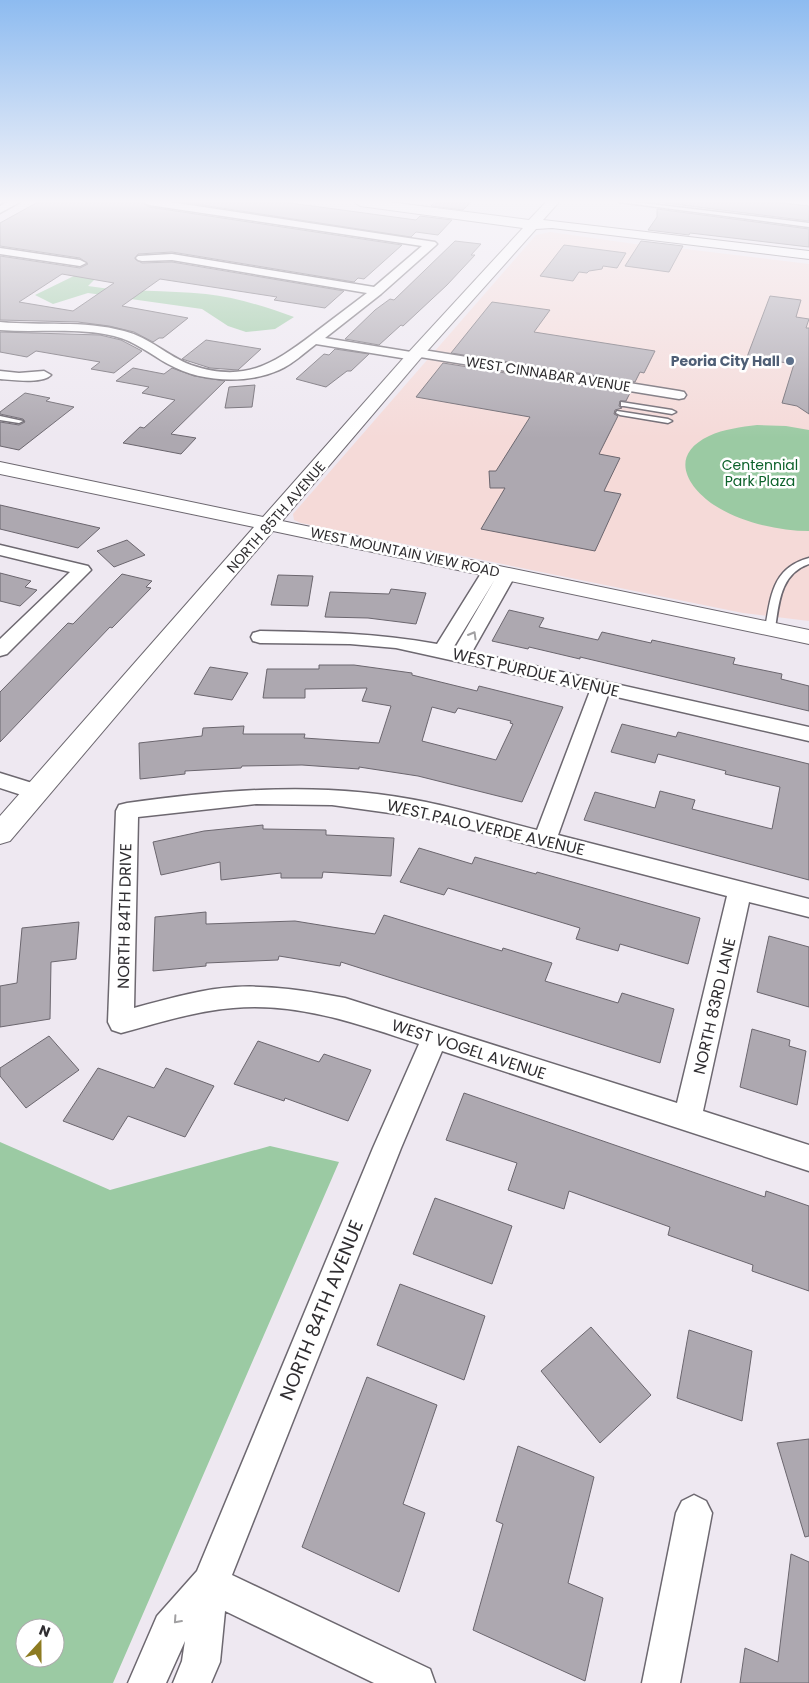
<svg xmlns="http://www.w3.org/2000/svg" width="809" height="1683" viewBox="0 0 809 1683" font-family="Poppins,sans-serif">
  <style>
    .commercial { fill: #f5dad8 }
    .green { fill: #9bcaa3; fill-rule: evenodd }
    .building { fill: #ada8b0; stroke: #6b666e; fill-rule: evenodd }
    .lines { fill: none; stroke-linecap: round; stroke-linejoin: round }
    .service-casing { stroke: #6d6870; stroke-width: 3 }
    .minor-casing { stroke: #6d6870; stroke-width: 3 }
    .tertiary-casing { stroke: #6d6870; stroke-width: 2 }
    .service { fill: #fff; fill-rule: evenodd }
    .minor { fill: #fff; fill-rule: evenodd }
    .tertiary { fill: #fff; fill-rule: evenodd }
    .oneway { stroke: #a1a0a2 }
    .service-dot { fill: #5c6f8a; stroke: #fff; stroke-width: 2 }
    .labels { text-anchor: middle; stroke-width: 5; stroke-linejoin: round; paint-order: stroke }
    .far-service-label { font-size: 14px; font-weight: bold; fill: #4e5e75; stroke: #fff; text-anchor: end }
    .far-street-label { font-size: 14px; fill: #2f2d30; stroke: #fff }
    .far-park-label { font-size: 14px; fill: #0d622b; stroke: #fff }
    .street-label { font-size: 16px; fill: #2f2d30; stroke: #fff }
    .near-street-label { font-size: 19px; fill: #2f2d30; stroke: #fff }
  </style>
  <rect width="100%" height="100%" fill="#eee8f1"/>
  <path class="commercial" d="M550,232L656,247H669L809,264V621L743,613L301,523L294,520L293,514L536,235Z"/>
  <g class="green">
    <path d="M82,272L100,274L88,286C127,292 166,290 206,294C236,297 266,307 294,317L275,329L246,332L228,326L202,309L88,293L53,304L35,295Z"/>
    <path d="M757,425L786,426L809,430V531C778,531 740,522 714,505C686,486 669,455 709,436C724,429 741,427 757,425Z"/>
    <path d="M0,1142L110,1190L270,1146L339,1162L113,1683H0ZM25,1628H55V1658H25Z"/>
  </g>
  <g class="building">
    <path d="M38,202H142L149,207L402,245L364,279L358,278L354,282L172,252L138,254L135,259L142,263L172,262L344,291L325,308L274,300L277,297L160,279L122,306L188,318L163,338H159L153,342L134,332L109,326L78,322L0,320V256L80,268L88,264L80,258L0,246V223ZM62,274L114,283L73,311L19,302Z"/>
    <path d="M182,202H283L416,220L420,216L452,220L438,235L416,232L411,237Z"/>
    <path d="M435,202H471L463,210L431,206Z"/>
    <path d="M658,202H775L809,206V221Z"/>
    <path d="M657,209L809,229V247L690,233L689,235L648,230L657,217Z"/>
    <path d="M455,241L481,244L471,255H475L447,285L403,326L401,325L379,345L345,339L375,310L390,299L394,300Z"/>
    <path d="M641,241L683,246L669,272L625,266Z"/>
    <path d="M564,245L626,253L617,268L603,266L602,269L589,271L587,273L579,272L573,281L540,276Z"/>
    <path d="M770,296L801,300L796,317L809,319L806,328H809V414L797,406L782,403L794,364L747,357Z"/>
    <path d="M492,302L550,310L534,332L655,351L644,373L640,372L635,382L451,353Z"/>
    <path d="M0,332L100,335L121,340L142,351L114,373L91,369L100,362L36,351L27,357L0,352Z"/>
    <path d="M206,340L261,349L238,370L210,368L182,359Z"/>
    <path d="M335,349L369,354L351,371H347L326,387L296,379L324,354L329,355Z"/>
    <path d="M443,363L630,393L626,401H620L619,406L622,408L615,410L614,414L618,416L599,454L620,458L604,491L621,494L595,551L481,529L505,488H490L489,471H496L530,417L416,397Z"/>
    <path d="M133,368L164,374L172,368L194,376L225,381L171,434L196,438L181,454L123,443L140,427L144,428L175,400L142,393L149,387L116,381Z"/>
    <path d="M255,385L252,407L225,408L229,387Z"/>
    <path d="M25,393L50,398L46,401L74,407L19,450L0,446V422L19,425L25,422L23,419L0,414V412Z"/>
    <path d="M0,505L65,520L100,528L78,548L0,529Z"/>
    <path d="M127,540L145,555L114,567L97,551Z"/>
    <path d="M0,573L31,581L25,587L37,590L20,606L0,601Z"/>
    <path d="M122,574L152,581L146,587L151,588L112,628L110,627L0,742V692L68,623L73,624Z"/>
    <path d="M278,575L313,576L308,606L271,605Z"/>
    <path d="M391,589L426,593L416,624L368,618L325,617L330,592L389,594Z"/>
    <path d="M509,610L544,618L539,627L598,640L602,632L651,643L652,640L735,658L733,664L782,674L781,679L809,686V711L580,657V659L529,647L528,649L492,641Z"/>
    <path d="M319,665H354L412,673V675L477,691L479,686L563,707L522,802L418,776L359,767V769L302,765L242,766L241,768L185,771V774L140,779L139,743L202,736L203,728L244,726L243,734H305L304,738L379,743L391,706L362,701L367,688L305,689V698H263L267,669H319ZM432,707L455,713L458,708L511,721L510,723L513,724L496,760L422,741Z"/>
    <path d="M210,667L248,673L232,700L194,694Z"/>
    <path d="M622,724L676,737L678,732L809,764V880L584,820L595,792L655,808L660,791L695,800L692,809L772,829L780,787L725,774L726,771L658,754L655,763L611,752Z"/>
    <path d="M263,825V829L326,830V835L394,838L391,876L323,872L322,878H281V873L221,880L220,862L161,875L153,842L204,831Z"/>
    <path d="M419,848L472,864L475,857L536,874L537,872L700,918L688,964L620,944L618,951L576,939L580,928L448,888L444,895L400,882Z"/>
    <path d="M206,912V924L295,921L375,934L384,915L502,951L503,948L552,963L545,981L618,1003L622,993L674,1009L660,1063L341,962L340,966L279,956L278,960L206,963V966L153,971L155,917Z"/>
    <path d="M79,922L76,959L51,962L50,1019L0,1027V986L17,983L22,928Z"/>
    <path d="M769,936L809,947V1007L757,992Z"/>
    <path d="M752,1029L790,1040L789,1046L806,1051L797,1105L740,1087Z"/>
    <path d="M49,1036L79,1070L26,1108L0,1076V1068Z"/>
    <path d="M258,1041L319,1062L324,1054L371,1070L348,1121L285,1098L284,1101L234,1084Z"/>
    <path d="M98,1068L154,1088L166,1068L214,1086L185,1137L128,1116L113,1140L63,1121Z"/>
    <path d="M464,1093L765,1197L766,1191L809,1206V1291L752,1271L753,1265L668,1235L670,1227L569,1191L564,1209L508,1190L517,1163L446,1140Z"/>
    <path d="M435,1198L512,1226L492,1284L413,1254Z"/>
    <path d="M400,1284L485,1316L464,1380L377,1345Z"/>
    <path d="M591,1327L651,1395L600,1443L541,1371Z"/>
    <path d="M689,1330L752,1351L742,1421L677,1398Z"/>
    <path d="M367,1377L437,1405L403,1504L425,1513L399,1592L302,1547Z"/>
    <path d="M809,1439V1536L805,1537L777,1443Z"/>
    <path d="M518,1446L594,1477L568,1583L603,1598L585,1681L473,1630L503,1524L496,1521Z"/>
    <path d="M791,1554L809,1562V1683H740L745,1648L778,1662Z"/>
  </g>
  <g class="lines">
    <defs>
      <g id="service">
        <path d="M619,202H634L809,223V227Z"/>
        <path d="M621,402L672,410L676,412L672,414L624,406H621Z"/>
        <path d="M617,411L668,419L672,421L668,423L620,415L616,413Z"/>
        <path d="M0,416L23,421L19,423L0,420Z"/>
        <path d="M809,558V564C780,574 779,603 775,629L773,631H767L765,629C771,596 772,568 809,558Z"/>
      </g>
      <g id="minor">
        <path d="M7,202H20L0,213V206Z"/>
        <path d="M144,202H170L435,242L437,244L435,246L381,294L325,338L411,352L417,349L679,391L684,392L686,395L684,398L679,399L420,357L414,360L316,344C304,353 293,364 279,370C245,385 200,382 168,364C150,354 135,341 114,336C77,327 38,333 0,330V322C42,326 83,320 124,331C151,338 167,356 191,365C244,383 272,365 313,334C331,320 349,307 367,293L172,260L142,261L138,260L136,258L138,256L172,254L374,287L422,246L149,205Z"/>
        <path d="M0,248L80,260L86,263L80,266L0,254Z"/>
        <path d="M0,371L19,373L44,371L51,375C43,384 12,380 0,379Z"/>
        <path d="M0,545L88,566L91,570L7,654L0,656V639L70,572L0,555Z"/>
        <path d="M491,566L497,567L500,571L453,648H455L498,574L501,570L507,569L513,570L516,574L472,652L809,727V741L608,695L558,835L809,899V917L749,902L703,1111L809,1145V1171L442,1051L401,1148L232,1575L430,1669L435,1683H374L225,1611L220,1662L211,1683H173L182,1661L185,1641L166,1683H128L157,1616L197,1571L373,1148L419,1044C359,1024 297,1002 233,1008C195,1011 158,1023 121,1033L112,1030L108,1022L116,811L119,805L127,803C227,789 327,781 426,802C464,810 501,821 537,830L590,691L396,648L350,644L260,643L253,641L251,637L253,633L260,631C321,632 377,633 437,644L485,567ZM256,804L332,805L426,818L727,896L677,1103L345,998C309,991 272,985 235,987C201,989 167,999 134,1008L138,817Z"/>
        <path d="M0,773L45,787L48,792L45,797L37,800L0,788Z"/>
        <path d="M694,1495L706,1501L712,1513L680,1683H642L676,1513L682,1501Z"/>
      </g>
      <path id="tertiary" d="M354,202H389L529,220L546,202H559L543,220L809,251V259L552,228L536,229L420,359L282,521L809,630V644L273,531L10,841L0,844V816L254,527L0,474V462L263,517L408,353L523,228L360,206Z"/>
    </defs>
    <use href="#service" class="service-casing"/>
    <use href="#minor" class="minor-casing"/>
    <use href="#tertiary" class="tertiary-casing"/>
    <use href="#service" class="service"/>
    <use href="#minor" class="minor"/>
    <use href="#tertiary" class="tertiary"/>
  </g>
  <defs><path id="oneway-chevron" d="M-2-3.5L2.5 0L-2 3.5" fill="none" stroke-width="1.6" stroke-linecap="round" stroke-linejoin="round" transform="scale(1.25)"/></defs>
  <g class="oneway">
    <use href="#oneway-chevron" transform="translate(473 635) rotate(-60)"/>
    <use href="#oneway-chevron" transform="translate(177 1620) rotate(132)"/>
  </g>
  <linearGradient id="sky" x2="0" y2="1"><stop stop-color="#8dbbf0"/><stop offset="0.46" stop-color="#f7f5f9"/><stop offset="1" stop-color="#f7f5f9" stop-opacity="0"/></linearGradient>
  <rect width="809" height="438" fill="url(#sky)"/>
  <circle class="service-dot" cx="790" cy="361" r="5"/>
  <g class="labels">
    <g class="far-service-label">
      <text x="780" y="366">Peoria City Hall</text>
    </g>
    <g class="far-street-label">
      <text transform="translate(548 374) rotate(9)" y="5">WEST CINNABAR AVENUE</text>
      <text transform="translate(276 517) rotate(-49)" y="5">NORTH 85TH AVENUE</text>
      <text transform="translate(405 552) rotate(12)" y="5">WEST MOUNTAIN VIEW ROAD</text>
    </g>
    <g class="far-park-label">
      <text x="760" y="470">Centennial<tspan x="760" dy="16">Park Plaza</tspan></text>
    </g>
    <g class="street-label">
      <text transform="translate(536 672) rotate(13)" y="6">WEST PURDUE AVENUE</text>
      <text transform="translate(486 827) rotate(13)" y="6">WEST PALO VERDE AVENUE</text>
      <text transform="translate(124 916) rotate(-89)" y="6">NORTH 84TH DRIVE</text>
      <text transform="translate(714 1006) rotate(-77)" y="6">NORTH 83RD LANE</text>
      <text transform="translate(469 1049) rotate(18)" y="6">WEST VOGEL AVENUE</text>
    </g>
    <g class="near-street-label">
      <text transform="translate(321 1310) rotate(-68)" y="7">NORTH 84TH AVENUE</text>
    </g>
  </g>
  <g transform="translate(40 1643) rotate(21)"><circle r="24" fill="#ffffff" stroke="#acabac"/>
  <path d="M0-4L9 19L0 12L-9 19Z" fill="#8d7b21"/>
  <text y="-8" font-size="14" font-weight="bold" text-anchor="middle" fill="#2f2d30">N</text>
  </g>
</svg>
